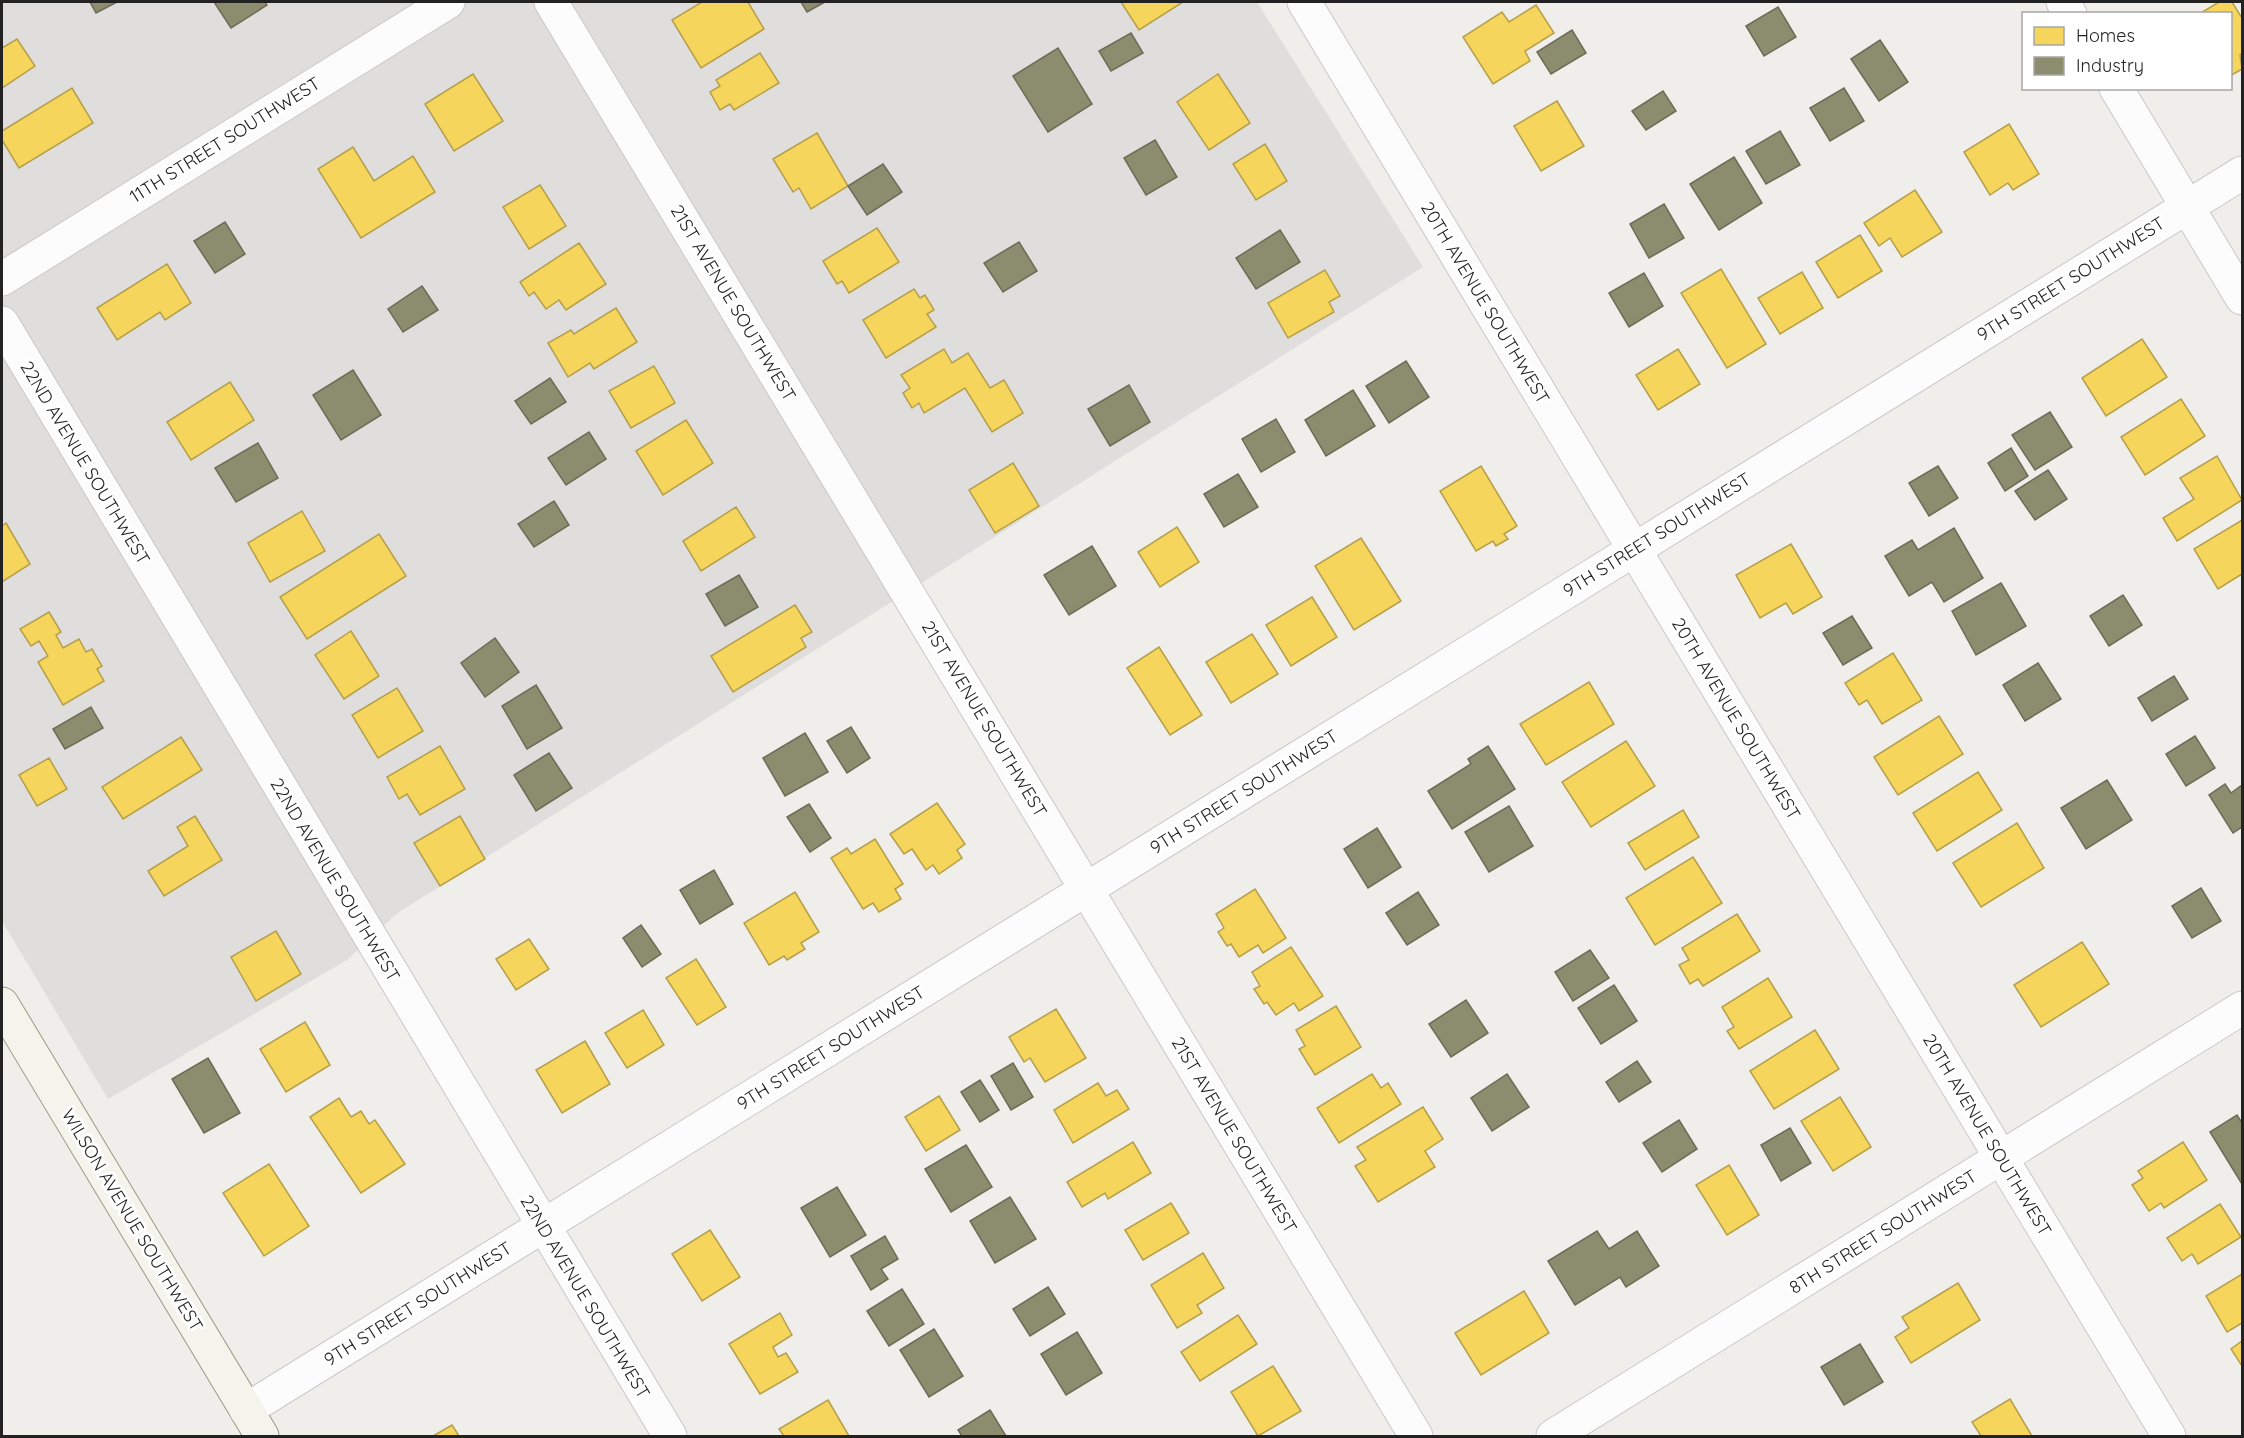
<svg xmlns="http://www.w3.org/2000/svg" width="2244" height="1438" viewBox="0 0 2244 1438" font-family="Quicksand,sans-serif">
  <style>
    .residential { fill: #dfdedc }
    .homes { fill: #f6d55c; stroke: #b69f4b; stroke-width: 1.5 }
    .industry { fill: #8c8c6e; stroke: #6c6c57; stroke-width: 1.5 }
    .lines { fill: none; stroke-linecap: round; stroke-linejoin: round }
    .street-casing { stroke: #c9c8c7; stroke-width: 35 }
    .secondary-casing { stroke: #999a82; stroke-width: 35 }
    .street { stroke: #fdfcfc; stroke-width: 33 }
    .secondary { stroke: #f4f4ed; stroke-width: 33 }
    .labels { text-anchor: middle; stroke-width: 6; stroke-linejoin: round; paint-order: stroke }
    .street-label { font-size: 18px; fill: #222; stroke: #fff }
  </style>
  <rect width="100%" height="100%" fill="#f0eeeb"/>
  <path class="residential" d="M2,2H1257L1423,267L396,914L347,960L108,1099L2,921Z"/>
  <g class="homes">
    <path d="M702,2H748L764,29L701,68L672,20Z"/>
    <path d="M1121,2H1183L1139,30Z"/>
    <path d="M2219,2H2232L2242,18V53L2240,55L2242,69L2230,76V14H2199Z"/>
    <path d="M1536,5L1554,33L1525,51L1530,61L1493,84L1463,37L1502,12L1509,22Z"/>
    <path d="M17,39L35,66L2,88V48Z"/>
    <path d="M760,53L779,83L734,110L730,104L720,110L710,92L720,86L716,80Z"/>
    <path d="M473,74L503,121L454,151L425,104Z"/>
    <path d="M1218,74L1250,123L1209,150L1177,102Z"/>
    <path d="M72,88L93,123L19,168L2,140V131Z"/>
    <path d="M1557,101L1584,146L1541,171L1514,126Z"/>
    <path d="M2009,124L2039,174L2013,190L2008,183L1990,195L1964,152Z"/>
    <path d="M817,133L848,186L811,209L799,188L793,192L773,159Z"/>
    <path d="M1265,144L1287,181L1256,200L1233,164Z"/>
    <path d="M353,147L374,181L413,156L435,192L361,238L318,169Z"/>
    <path d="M540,185L566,226L529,249L503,207Z"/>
    <path d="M1915,190L1942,232L1902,257L1890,238L1879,246L1864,223Z"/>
    <path d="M877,228L899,262L849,293L842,281L837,284L823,261Z"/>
    <path d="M1860,235L1882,271L1838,298L1816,262Z"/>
    <path d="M579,243L606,284L566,310L559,300L546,309L534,292L529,296L520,282Z"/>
    <path d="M167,264L191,303L165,320L160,312L117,340L97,308Z"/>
    <path d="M1721,269L1766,344L1727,368L1681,293Z"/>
    <path d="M1325,270L1340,296L1329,302L1334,312L1288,338L1268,303Z"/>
    <path d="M1802,272L1823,308L1780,334L1758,298Z"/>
    <path d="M914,289L920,298L925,295L934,310L927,314L936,327L886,358L863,320Z"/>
    <path d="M616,308L637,342L594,369L590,363L568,377L548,343L571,330L574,334Z"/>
    <path d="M2142,339L2167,377L2106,416L2082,378Z"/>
    <path d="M944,349L952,363L968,353L990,388L1004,380L1023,413L992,432L965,388L924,413L919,403L912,408L903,393L910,388L901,375Z"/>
    <path d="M1678,349L1700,384L1658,410L1636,375Z"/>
    <path d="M654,366L675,403L631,428L609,391Z"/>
    <path d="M230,382L254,420L191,460L167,422Z"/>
    <path d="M2181,399L2205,436L2145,475L2121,437Z"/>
    <path d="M686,420L713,463L663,495L636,451Z"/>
    <path d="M2217,456L2242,500L2177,541L2163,518L2194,499L2180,478Z"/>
    <path d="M1013,463L1039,506L995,533L969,490Z"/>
    <path d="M1481,466L1517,526L1504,534L1508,539L1496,546L1493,541L1476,551L1440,491Z"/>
    <path d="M736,507L755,537L701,571L683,541Z"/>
    <path d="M302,511L325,551L270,582L248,543Z"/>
    <path d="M2242,520V574L2218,589L2194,549Z"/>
    <path d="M6,523L30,564L2,582V526Z"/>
    <path d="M1177,527L1199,562L1160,587L1138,552Z"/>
    <path d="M379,534L406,576L307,639L280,597Z"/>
    <path d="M1361,538L1401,601L1354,630L1315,566Z"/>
    <path d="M1791,544L1822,597L1793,614L1786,603L1760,618L1736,575Z"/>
    <path d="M1312,597L1337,637L1291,666L1266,625Z"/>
    <path d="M795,605L812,632L801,638L806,647L733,692L711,656Z"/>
    <path d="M49,612L61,632L56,635L63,648L79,639L86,652L92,649L102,666L97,669L104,681L63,705L38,662L48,656L39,641L31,646L20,629Z"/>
    <path d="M351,631L379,676L344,699L315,655Z"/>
    <path d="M1252,634L1278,674L1231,703L1206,662Z"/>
    <path d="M1159,647L1202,715L1170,735L1127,668Z"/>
    <path d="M1893,653L1922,700L1882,724L1867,700L1859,705L1845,683Z"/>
    <path d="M1589,682L1614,724L1546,765L1520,724Z"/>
    <path d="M397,688L423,731L378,758L352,715Z"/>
    <path d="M1939,716L1963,754L1898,795L1874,757Z"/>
    <path d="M181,737L202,770L123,819L102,787Z"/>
    <path d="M1626,741L1655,786L1591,827L1562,782Z"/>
    <path d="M440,746L465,789L420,815L407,794L399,799L387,777Z"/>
    <path d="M49,758L67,789L37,806L19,775Z"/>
    <path d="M1978,772L2002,810L1937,851L1913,813Z"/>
    <path d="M937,803L965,844L957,850L962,858L939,874L933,865L926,870L912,849L904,854L890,834Z"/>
    <path d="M1683,810L1699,837L1645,870L1628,843Z"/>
    <path d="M195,816L222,860L164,896L148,871L188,846L177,827Z"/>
    <path d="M460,816L485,859L440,886L414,843Z"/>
    <path d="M2017,823L2044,868L1981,907L1953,863Z"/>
    <path d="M875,839L903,884L895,889L901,899L879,912L873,903L863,909L831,858L847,848L851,854Z"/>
    <path d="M1693,857L1722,903L1655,945L1626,898Z"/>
    <path d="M1255,889L1286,938L1263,953L1258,945L1239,957L1231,944L1227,946L1218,932L1224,928L1216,914Z"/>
    <path d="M795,892L819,932L801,943L805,949L787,960L784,956L769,965L744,923Z"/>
    <path d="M1737,914L1760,951L1703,986L1698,979L1690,984L1679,965L1689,960L1682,948Z"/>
    <path d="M276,931L301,974L256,1001L231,957Z"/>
    <path d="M529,939L549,969L516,990L496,959Z"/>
    <path d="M2082,942L2109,984L2041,1027L2014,985Z"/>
    <path d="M1291,947L1323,996L1299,1011L1294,1003L1276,1015L1267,1002L1264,1004L1254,989L1260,986L1252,972Z"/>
    <path d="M696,959L726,1007L697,1025L666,978Z"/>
    <path d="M1768,978L1792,1017L1739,1049L1727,1031L1734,1027L1722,1007Z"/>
    <path d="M1336,1006L1361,1047L1315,1075L1299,1049L1305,1046L1296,1030Z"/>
    <path d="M1056,1009L1086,1058L1045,1082L1030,1058L1024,1062L1009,1037Z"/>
    <path d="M643,1010L664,1045L627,1068L605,1033Z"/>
    <path d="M305,1022L330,1065L286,1092L260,1049Z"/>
    <path d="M1815,1030L1839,1069L1774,1109L1750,1071Z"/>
    <path d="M585,1041L610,1084L562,1113L536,1070Z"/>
    <path d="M1372,1074L1381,1088L1388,1083L1401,1104L1339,1143L1317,1108Z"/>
    <path d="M1098,1083L1106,1096L1117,1090L1129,1109L1073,1143L1054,1110Z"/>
    <path d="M939,1096L960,1130L926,1151L905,1117Z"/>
    <path d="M1840,1097L1871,1147L1833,1171L1801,1121Z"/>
    <path d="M339,1098L351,1117L361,1111L369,1124L375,1120L405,1164L361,1193L310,1117Z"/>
    <path d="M1423,1107L1443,1139L1425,1151L1435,1167L1378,1202L1355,1166L1366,1160L1357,1147Z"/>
    <path d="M1133,1142L1151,1173L1108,1199L1105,1193L1082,1207L1067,1182Z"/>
    <path d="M2183,1142L2207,1180L2164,1208L2161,1203L2149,1211L2132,1185L2143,1178L2138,1171Z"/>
    <path d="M269,1164L309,1226L264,1256L223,1193Z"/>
    <path d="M1729,1165L1759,1215L1727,1235L1696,1185Z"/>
    <path d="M1171,1203L1189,1233L1143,1260L1125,1230Z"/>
    <path d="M2220,1204L2241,1237L2198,1264L2192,1254L2182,1261L2167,1238Z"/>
    <path d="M710,1230L740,1277L702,1301L672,1254Z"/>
    <path d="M1203,1253L1224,1288L1197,1305L1202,1313L1177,1328L1151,1285Z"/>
    <path d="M2242,1274V1323L2227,1332L2206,1296Z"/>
    <path d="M1958,1283L1980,1320L1911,1363L1895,1337L1909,1328L1902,1317Z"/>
    <path d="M1524,1291L1549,1333L1481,1375L1455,1333Z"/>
    <path d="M780,1313L792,1335L773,1347L778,1357L786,1353L798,1372L760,1394L729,1344Z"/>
    <path d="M1238,1315L1257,1344L1200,1381L1181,1352Z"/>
    <path d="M2242,1341V1366L2231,1349Z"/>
    <path d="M1273,1366L1301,1411L1258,1436L1231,1392Z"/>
    <path d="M2010,1399L2032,1436H1981L1972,1422Z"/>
    <path d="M828,1400L849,1436H784L779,1429Z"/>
    <path d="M452,1425L459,1436H433Z"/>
  </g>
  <g class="industry">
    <path d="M90,2H117L96,13Z"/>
    <path d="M214,2H265L267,5L231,28Z"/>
    <path d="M801,2H825L807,12Z"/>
    <path d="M1778,7L1796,37L1764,56L1746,26Z"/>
    <path d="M1572,30L1586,53L1551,74L1537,52Z"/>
    <path d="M1131,33L1143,53L1111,71L1099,51Z"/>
    <path d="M1880,40L1908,82L1879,101L1851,59Z"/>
    <path d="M1058,48L1092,104L1048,132L1013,76Z"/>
    <path d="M1844,88L1864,121L1830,141L1810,108Z"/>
    <path d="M1663,91L1676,111L1646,130L1632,111Z"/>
    <path d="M1780,131L1800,165L1766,184L1746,151Z"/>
    <path d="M1155,140L1177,177L1146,195L1124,158Z"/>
    <path d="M1734,157L1762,203L1719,230L1690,184Z"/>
    <path d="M883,164L902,192L867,215L848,186Z"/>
    <path d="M1664,204L1684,238L1649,258L1630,224Z"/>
    <path d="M225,222L245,254L215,273L194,241Z"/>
    <path d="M1280,230L1300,262L1256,289L1236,258Z"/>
    <path d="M1019,242L1037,271L1003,292L984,263Z"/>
    <path d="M1644,273L1663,306L1629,327L1609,293Z"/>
    <path d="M422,286L438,310L403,332L388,309Z"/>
    <path d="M1406,361L1429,397L1389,423L1366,386Z"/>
    <path d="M353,370L381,415L341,440L313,395Z"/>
    <path d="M550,378L566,402L531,424L515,401Z"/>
    <path d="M1129,385L1150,422L1110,446L1088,409Z"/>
    <path d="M1353,390L1375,426L1326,456L1305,420Z"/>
    <path d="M2050,412L2072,447L2035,470L2012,435Z"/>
    <path d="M1276,419L1295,452L1261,472L1242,439Z"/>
    <path d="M589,432L606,459L566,485L548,458Z"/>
    <path d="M258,443L278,478L236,502L215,468Z"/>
    <path d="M2011,448L2028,476L2005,491L1988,463Z"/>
    <path d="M1938,466L1958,498L1929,516L1909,483Z"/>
    <path d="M2048,470L2067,499L2035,520L2015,491Z"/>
    <path d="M1238,474L1258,507L1224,527L1204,494Z"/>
    <path d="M554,501L569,525L534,547L518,524Z"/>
    <path d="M1954,528L1983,578L1944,602L1932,582L1909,596L1885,556L1912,540L1918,550Z"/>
    <path d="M1092,546L1116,586L1069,615L1044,575Z"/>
    <path d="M739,575L758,607L725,626L706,594Z"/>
    <path d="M2001,583L2026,626L1976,655L1952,611Z"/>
    <path d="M2123,595L2142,625L2109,646L2090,616Z"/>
    <path d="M1852,616L1872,648L1843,665L1823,633Z"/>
    <path d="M495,638L519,672L485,697L461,663Z"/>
    <path d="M2038,663L2061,699L2025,721L2003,685Z"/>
    <path d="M2174,676L2188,699L2152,721L2138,698Z"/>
    <path d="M536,685L562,728L527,749L502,706Z"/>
    <path d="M91,707L103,728L65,749L53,729Z"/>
    <path d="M851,727L870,758L847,773L827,741Z"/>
    <path d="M805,733L828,772L785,796L763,758Z"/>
    <path d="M2195,736L2215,768L2186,786L2166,754Z"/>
    <path d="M1488,746L1515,789L1452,829L1428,791L1471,764L1468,759Z"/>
    <path d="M549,753L572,788L536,811L514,775Z"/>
    <path d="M2107,780L2132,820L2086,849L2061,808Z"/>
    <path d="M2225,784L2231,793L2242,785V827L2233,833L2209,795Z"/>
    <path d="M809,804L831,838L810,852L787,817Z"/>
    <path d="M1509,806L1533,846L1489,872L1465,832Z"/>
    <path d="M1377,828L1401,867L1368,888L1344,849Z"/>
    <path d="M714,870L733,904L700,924L680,890Z"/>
    <path d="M2201,888L2221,921L2192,938L2172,906Z"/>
    <path d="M1418,892L1439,925L1407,945L1386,913Z"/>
    <path d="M641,925L661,954L642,967L623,938Z"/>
    <path d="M1590,950L1609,978L1573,1001L1555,972Z"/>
    <path d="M1614,985L1637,1021L1601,1044L1578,1008Z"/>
    <path d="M1466,1000L1488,1033L1451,1057L1429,1024Z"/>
    <path d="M208,1058L240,1113L204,1133L172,1079Z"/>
    <path d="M1637,1061L1651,1082L1619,1102L1606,1082Z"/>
    <path d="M1013,1063L1033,1097L1011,1110L991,1076Z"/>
    <path d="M1507,1074L1529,1107L1492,1131L1471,1098Z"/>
    <path d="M980,1080L999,1110L980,1122L961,1092Z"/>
    <path d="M2237,1115L2242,1123V1184L2210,1132Z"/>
    <path d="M1679,1120L1697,1149L1662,1172L1643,1143Z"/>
    <path d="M1790,1128L1811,1163L1781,1181L1761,1145Z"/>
    <path d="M966,1145L992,1187L951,1212L925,1169Z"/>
    <path d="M837,1187L866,1235L830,1257L801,1208Z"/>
    <path d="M1010,1197L1036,1239L995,1263L970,1221Z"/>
    <path d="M1597,1231L1609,1249L1637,1231L1659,1266L1626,1287L1620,1277L1575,1305L1548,1261Z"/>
    <path d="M885,1236L898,1259L881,1269L888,1279L871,1290L851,1256Z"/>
    <path d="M1048,1287L1065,1314L1030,1336L1013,1309Z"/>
    <path d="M902,1289L924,1324L889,1346L867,1311Z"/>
    <path d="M934,1329L963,1376L929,1397L900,1350Z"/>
    <path d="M1077,1332L1102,1373L1066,1395L1041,1354Z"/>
    <path d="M1860,1344L1883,1382L1844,1405L1821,1367Z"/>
    <path d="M990,1410L1006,1436H962L958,1430Z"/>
  </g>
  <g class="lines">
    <defs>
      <g id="street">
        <path d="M551,2L1416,1436"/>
        <path d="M1304,2L2169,1436"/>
        <path d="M2063,2L2070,14"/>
        <path d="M2116,88L2242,298"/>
        <path d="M2,279L448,2"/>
        <path d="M2,323L670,1436"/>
        <path d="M246,1410L2242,173"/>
        <path d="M1553,1436L2242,1008"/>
      </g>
      <path id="secondary" d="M2,1004L262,1436"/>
    </defs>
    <use href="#street" class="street-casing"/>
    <use href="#secondary" class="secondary-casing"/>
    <use href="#street" class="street"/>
    <use href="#secondary" class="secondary"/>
  </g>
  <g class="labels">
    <g class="street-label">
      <text transform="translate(225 140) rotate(-32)" y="6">11TH STREET SOUTHWEST</text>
      <text transform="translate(2071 279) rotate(-32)" y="6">9TH STREET SOUTHWEST</text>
      <text transform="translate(733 303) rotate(59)" y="6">21ST AVENUE SOUTHWEST</text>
      <text transform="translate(1485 303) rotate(59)" y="6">20TH AVENUE SOUTHWEST</text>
      <text transform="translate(85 463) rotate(59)" y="6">22ND AVENUE SOUTHWEST</text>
      <text transform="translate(1657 535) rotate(-32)" y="6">9TH STREET SOUTHWEST</text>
      <text transform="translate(984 719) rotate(59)" y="6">21ST AVENUE SOUTHWEST</text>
      <text transform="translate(1736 719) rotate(59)" y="6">20TH AVENUE SOUTHWEST</text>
      <text transform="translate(1244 792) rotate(-32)" y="6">9TH STREET SOUTHWEST</text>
      <text transform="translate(335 880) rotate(59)" y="6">22ND AVENUE SOUTHWEST</text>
      <text transform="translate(831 1048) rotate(-32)" y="6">9TH STREET SOUTHWEST</text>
      <text transform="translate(1234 1135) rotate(59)" y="6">21ST AVENUE SOUTHWEST</text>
      <text transform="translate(1987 1135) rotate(59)" y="6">20TH AVENUE SOUTHWEST</text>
      <text transform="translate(132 1220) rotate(59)" y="6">WILSON AVENUE SOUTHWEST</text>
      <text transform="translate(1883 1232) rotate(-32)" y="6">8TH STREET SOUTHWEST</text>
      <text transform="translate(585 1297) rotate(59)" y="6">22ND AVENUE SOUTHWEST</text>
      <text transform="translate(418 1304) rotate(-32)" y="6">9TH STREET SOUTHWEST</text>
    </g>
  </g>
  <rect width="2244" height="1438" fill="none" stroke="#222222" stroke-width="6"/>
  <rect x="2022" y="12" width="210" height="78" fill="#ffffff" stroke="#a7a7a7" stroke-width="1.5"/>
  <rect x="2034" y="27" width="30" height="18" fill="#f6d55c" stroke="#a7a7a7" stroke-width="1.5"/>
  <text x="2076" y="42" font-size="18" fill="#222222">Homes</text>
  <rect x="2034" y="57" width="30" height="18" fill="#8c8c6e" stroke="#a7a7a7" stroke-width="1.5"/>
  <text x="2076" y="72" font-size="18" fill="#222222">Industry</text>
</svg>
